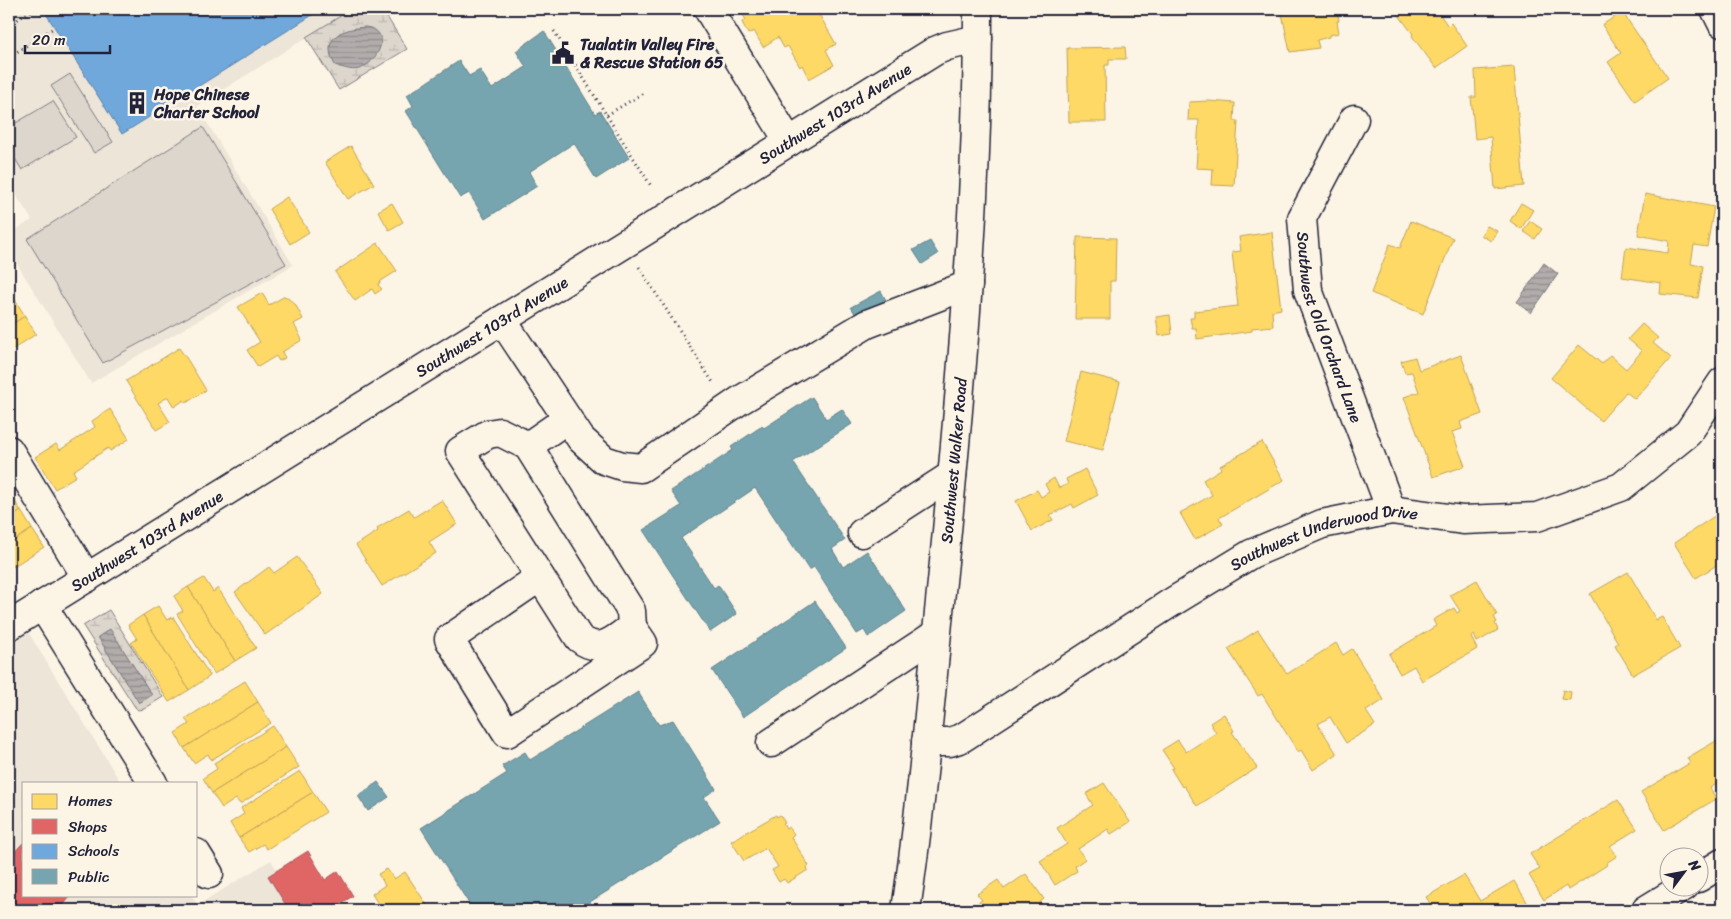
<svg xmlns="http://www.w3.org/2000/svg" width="1731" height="919" viewBox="0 0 1731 919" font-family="Sriracha,sans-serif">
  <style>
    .built { fill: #ece5d8 }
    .wetland { fill: url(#wetland-marsh); stroke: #7f7c84 }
    .park { fill: #dcd6cc; stroke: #7f7c84 }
    .water { fill: url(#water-rules); stroke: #78757e }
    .homes { fill: #ffd966; stroke: #bda259 }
    .shops { fill: #e06666; stroke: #a75259 }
    .schools { fill: #6fa8dc; stroke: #5880ac }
    .public { fill: #76a5af; stroke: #5d7e8c }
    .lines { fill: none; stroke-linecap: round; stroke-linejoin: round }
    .minor-casing { stroke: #22223b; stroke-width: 31 }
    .major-casing { stroke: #22223b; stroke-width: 31 }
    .path { stroke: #22223b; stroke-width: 3; stroke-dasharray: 1 4; stroke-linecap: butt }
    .minor { stroke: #fcf5e5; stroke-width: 28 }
    .major { stroke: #fcf5e5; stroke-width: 28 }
    .labels { text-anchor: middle; stroke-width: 5; stroke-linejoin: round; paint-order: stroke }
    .poi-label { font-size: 16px; font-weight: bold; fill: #22223b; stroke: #fcf5e5; text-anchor: start }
    .street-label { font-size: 16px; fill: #22223b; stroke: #fcf5e5 }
  </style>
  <defs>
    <pattern id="wetland-marsh" width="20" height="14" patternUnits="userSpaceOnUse" patternTransform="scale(1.25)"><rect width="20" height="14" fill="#dcd6cc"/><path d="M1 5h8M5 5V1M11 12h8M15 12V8" fill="none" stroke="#bcb7b0"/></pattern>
    <pattern id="water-rules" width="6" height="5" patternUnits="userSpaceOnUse" patternTransform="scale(1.25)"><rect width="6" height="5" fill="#b2adab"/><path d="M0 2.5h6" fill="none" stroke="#908c8c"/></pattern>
  </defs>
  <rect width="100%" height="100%" fill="#fcf5e5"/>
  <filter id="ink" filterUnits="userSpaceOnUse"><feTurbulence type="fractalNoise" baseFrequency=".02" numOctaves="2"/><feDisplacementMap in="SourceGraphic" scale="10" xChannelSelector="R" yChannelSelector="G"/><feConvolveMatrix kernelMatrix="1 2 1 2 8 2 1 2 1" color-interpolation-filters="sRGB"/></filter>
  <g filter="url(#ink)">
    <g class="built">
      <path d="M9,9H352L197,106L293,265L91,383L9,251V234L32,220L9,184Z"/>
      <path d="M9,601L121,783H24V895H191L198,905L271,860L301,910H9Z"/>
    </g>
    <g class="wetland">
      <path d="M352,9H382L407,49L339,90L306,37Z"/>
      <path d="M109,610L163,697L144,709L138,710L135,707L83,626Z"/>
    </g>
    <g class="park">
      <path d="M70,74L113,142L94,153L51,86Z"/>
      <path d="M53,101L76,137L22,170L9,149V127Z"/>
      <path d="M203,127L286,264L103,363L27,239Z"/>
    </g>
    <g class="water">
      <path d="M365,27C393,30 379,60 362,68C354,72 344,68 335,65C320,38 341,29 365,27Z"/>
      <path d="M1544,263L1558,274L1531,313L1517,302Z"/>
      <path d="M110,629L152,695L139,703L98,637Z"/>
    </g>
    <g class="homes">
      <path d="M750,9H816L836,44L826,50L834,65L809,79L802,65L800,67L788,46L784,48L778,37L763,47L754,31L748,34L742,22L746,20L742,13Z"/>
      <path d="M1096,9H1141L1142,14L1097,15Z"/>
      <path d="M1281,9H1337L1339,21H1337L1339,33L1329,35V37L1317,40L1319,48L1290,52Z"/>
      <path d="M1391,9H1436L1448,26L1451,23L1467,46L1436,68L1412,36L1413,34L1395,10Z"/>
      <path d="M1622,12L1668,78L1635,101L1608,62L1621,53L1602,25Z"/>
      <path d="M1125,47L1126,59H1109V65H1105L1106,122H1069L1067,48Z"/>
      <path d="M1514,67L1524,186L1495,189L1491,137L1475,139L1471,97H1476L1475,70Z"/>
      <path d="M1208,101L1235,103L1234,121H1238L1234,186L1212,185L1213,169L1196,168L1199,120H1188L1189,102Z"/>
      <path d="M351,146L374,184L348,199L325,162Z"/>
      <path d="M1645,194L1714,207L1707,247L1694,245L1691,264L1703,266L1698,298L1660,294L1661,283L1622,277L1626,247L1668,253L1669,241L1638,235Z"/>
      <path d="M287,197L309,232L290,244L269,209Z"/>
      <path d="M392,203L403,222L389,230L378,211Z"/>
      <path d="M1521,203L1533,210L1521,229L1510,221Z"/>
      <path d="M1411,221L1453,238L1423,314L1371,293L1390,244L1400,248Z"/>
      <path d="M1530,221L1542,229L1535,239L1523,231Z"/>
      <path d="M1487,226L1497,231L1491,241L1481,235Z"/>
      <path d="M1272,232L1281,309L1272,311L1273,326L1252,328V331L1197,339L1196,328H1192L1190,318H1194V311L1238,306L1232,252L1241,251L1239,237Z"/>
      <path d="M1077,237L1116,238L1115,281H1110V319H1075Z"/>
      <path d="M378,243L397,271L381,281L378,285L382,289L375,294L372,289L355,301L335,272Z"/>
      <path d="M262,293L269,305L285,296L295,304L303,319L294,324L302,340L282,352L285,358L279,361L276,356L258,367L247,350L260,342L238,307Z"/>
      <path d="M14,298L25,316L9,326V301Z"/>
      <path d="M1170,315L1172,334L1159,336L1156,317Z"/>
      <path d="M25,316L36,334L9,352V326Z"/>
      <path d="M1642,324L1658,338L1653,343L1671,358L1635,399L1626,392L1601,421L1551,378L1579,345L1602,364L1610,355L1626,369L1642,351L1628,339Z"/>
      <path d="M179,348L187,359L206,390L186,403L184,400L174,407L168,397L158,403L170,422L156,430L126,381Z"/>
      <path d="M1461,355L1482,414L1460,422L1462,429L1452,432L1465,466L1433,477L1404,397L1419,392L1412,372L1405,373L1401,361L1415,357L1419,370Z"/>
      <path d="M1081,372L1120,382L1103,450L1064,441Z"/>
      <path d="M110,409L129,439L110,451L108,448L73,471L76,476L55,489L35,457L56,444L60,450L95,427L92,421Z"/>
      <path d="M1262,442L1284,480L1219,518L1223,524L1195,540L1180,513L1212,495L1203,480L1221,469L1220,466Z"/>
      <path d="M1085,469L1098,495L1074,508L1072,504L1050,515L1053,520L1032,531L1016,501L1037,490L1041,497L1049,492L1045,484L1054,478L1059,488L1068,484L1066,479Z"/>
      <path d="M10,493L21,511L9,519V494Z"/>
      <path d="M442,500L457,524L429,542L436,553L382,586L356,545L378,531L377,528L409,509L414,517Z"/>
      <path d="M21,511L32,529L9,544V519Z"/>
      <path d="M1722,511V567L1720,563L1696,578L1674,543Z"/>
      <path d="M32,529L44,547L9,569V544Z"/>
      <path d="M297,557L323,594L265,635L235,592L269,567L274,573Z"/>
      <path d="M1628,572L1656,620L1662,617L1680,648L1633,675L1615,645L1618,643L1590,594Z"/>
      <path d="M204,578L213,592L218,588L256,648L235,661L188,587Z"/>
      <path d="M1477,580L1497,615L1494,617L1497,622L1495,623L1498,630L1477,642L1474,635L1471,637L1477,649L1422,681L1414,666L1400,674L1389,654L1436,626L1433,620L1454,608L1457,613L1460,611L1450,595Z"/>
      <path d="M188,587L235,661L214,674L177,614L183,611L174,596Z"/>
      <path d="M158,606L167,620L173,617L210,676L189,690L143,615Z"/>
      <path d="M143,615L189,690L169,702L131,643L137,639L128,625Z"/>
      <path d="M1258,630L1287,674L1336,643L1343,655L1352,649L1384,700L1366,711L1375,725L1346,743L1330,717L1318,724L1337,754L1313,770L1301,750L1298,752L1262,694L1258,696L1228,649Z"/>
      <path d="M245,681L258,702L184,748L175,733L189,724L185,719Z"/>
      <path d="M1563,690L1571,692L1570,700L1561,699Z"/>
      <path d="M258,702L271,723L211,760L208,754L194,763L184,748Z"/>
      <path d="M1224,714L1234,731L1232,732L1257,768L1197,806L1184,786L1182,787L1171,769L1174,768L1162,750L1178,740L1186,752L1216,733L1210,723Z"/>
      <path d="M273,726L286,747L212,793L203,778L217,769L214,763Z"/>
      <path d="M1716,741L1720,748L1722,746V781L1710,788L1716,799L1664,830L1641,792L1690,763L1687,758Z"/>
      <path d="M286,747L299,767L240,804L236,799L222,808L212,793Z"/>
      <path d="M300,771L313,792L239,838L230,823L244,814L241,808Z"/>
      <path d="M1104,783L1130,822L1111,834L1108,829L1078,849L1085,859L1075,866L1077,871L1055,885L1040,861L1067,844L1057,828L1093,805L1086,794Z"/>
      <path d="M313,792L326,812L267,849L263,844L249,852L239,838Z"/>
      <path d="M1618,800L1637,829L1610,846L1617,856L1606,863L1607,865L1568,890L1566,886L1544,900L1529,875L1540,869L1530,854Z"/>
      <path d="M776,815L777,817L780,815L785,823L783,824L786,829L789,827L794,834L791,837L809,866L807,867L808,870L787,883L784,879L779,882L772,870L778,867L766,848L744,861L731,841Z"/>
      <path d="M387,869L394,879L405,872L427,905L420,910H374L380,907L372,894L385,885L378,874Z"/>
      <path d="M1026,874L1044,899L1040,902L1045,909L1042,910H967L982,900L977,894L998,880L1004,889Z"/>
      <path d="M1464,875L1480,901L1514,881L1532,910H1434L1426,897Z"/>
    </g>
    <g class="shops">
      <path d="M23,843L24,895H68L70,897L59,910H54L48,904L43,910H9V858Z"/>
      <path d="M308,851L325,880L338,871L353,896L340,904L344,910H289L268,876Z"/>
    </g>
    <path class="schools" d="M43,9H322L122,134Z"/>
    <g class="public">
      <path d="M544,31L595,114L600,111L629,158L596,179L574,143L529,172L537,186L485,219L469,193L460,198L406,111L413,106L407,95L459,61L469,76L480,70L492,89L526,67L516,51Z"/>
      <path d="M930,241L938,254L922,264L913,250Z"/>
      <path d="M881,291L888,304L859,320L851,307Z"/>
      <path d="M812,397L826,419L842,409L852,424L793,462L845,540L832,549L843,567L867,551L906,611L868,637L864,630L857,634L814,567L809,570L755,488L681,538L714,588L718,585L737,614L710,632L643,530L681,506L671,491L733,450L731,447L762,426L764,428Z"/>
      <path d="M815,601L846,648L743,717L712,670Z"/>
      <path d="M638,692L659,725L673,720L716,789L704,797L720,821L577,910H473L421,828L507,773L502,766L525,752L530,760Z"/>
      <path d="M378,782L389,797L368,811L358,796Z"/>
    </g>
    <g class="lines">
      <defs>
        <g id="minor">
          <path d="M708,9L789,142"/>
          <path d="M1715,9L1722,23"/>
          <path id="s1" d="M1354,119L1302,218L1308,290L1391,510"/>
          <path d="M502,320L581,439L604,460L622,466L641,468L739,401L867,324L968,285"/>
          <path d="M500,432L528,446L631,611L632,627C614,640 600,655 579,638L460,451L488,434Z"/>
          <path d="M528,446L567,419"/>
          <path d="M9,450L87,578"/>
          <path d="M862,533L952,475"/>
          <path d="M540,577L449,639L507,733L643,643L632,627"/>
          <path d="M42,605L153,783"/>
          <path id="s2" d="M9,626L935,51L947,46L978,39"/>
          <path id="s3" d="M926,742H950L962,738L1169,604L1251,554L1322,524L1391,510L1463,520L1537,517L1621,487L1688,433L1722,382"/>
          <path d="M771,743L936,634"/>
          <path d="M196,853L209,874"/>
          <path d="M1698,878L1722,863"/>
          <path d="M1646,910L1685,886"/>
        </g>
        <g id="major">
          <path id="s4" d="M906,910C923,795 932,678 944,562C962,378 978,194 978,9"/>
        </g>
      </defs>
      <use href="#minor" class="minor-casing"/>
      <use href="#major" class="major-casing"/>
      <g class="path">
        <path d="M674,9L679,17"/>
        <path d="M9,25L34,9"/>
        <path d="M554,31L651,186"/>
        <path d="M9,57L55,27"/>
        <path d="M607,115L645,92"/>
        <path d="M639,267L714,384"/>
      </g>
      <use href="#minor" class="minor"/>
      <use href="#major" class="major"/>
    </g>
  </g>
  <defs>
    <symbol id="civic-bare" viewBox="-9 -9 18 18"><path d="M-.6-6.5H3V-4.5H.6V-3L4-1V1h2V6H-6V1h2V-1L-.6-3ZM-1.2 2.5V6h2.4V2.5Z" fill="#22223b" stroke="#fcf5e5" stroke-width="2.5" paint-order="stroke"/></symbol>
    <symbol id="building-bare" viewBox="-9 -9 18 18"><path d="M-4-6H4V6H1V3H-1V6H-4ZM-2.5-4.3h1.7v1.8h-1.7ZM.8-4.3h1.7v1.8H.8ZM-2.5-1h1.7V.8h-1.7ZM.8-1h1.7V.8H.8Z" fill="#22223b" stroke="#fcf5e5" stroke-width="2.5" paint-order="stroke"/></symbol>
  </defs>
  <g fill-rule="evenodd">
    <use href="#civic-bare" x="547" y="37" width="32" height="32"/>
    <use href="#building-bare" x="121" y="87" width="32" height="32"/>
  </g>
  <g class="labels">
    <g class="poi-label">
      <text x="580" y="50">Tualatin Valley Fire<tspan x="580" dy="18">&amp; Rescue Station 65</tspan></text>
      <text x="154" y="100">Hope Chinese<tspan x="154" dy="18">Charter School</tspan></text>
    </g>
    <g class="street-label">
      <text dy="6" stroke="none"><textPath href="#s2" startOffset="972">Southwest 103rd Avenue</textPath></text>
      <text dy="6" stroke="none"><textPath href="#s1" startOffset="225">Southwest Old Orchard Lane</textPath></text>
      <text dy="6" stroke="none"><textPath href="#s2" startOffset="568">Southwest 103rd Avenue</textPath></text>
      <text dy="6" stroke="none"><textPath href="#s4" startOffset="452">Southwest Walker Road</textPath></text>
      <text dy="6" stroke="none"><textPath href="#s2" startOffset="162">Southwest 103rd Avenue</textPath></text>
      <text dy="6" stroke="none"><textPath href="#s3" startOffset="455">Southwest Underwood Drive</textPath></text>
    </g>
  </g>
  <rect width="1731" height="919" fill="none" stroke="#fcf5e5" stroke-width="30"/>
  <rect x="15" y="15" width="1701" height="889" fill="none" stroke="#22223b" stroke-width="2" filter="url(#ink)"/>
  <rect x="22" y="782" width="175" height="115" fill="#fcf5e5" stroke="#a5a1a1"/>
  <rect x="32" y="794" width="25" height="15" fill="#ffd966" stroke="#a5a1a1"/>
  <text x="68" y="806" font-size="15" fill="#22223b">Homes</text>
  <rect x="32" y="819" width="25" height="15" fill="#e06666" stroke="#a5a1a1"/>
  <text x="68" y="832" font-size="15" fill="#22223b">Shops</text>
  <rect x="32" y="844" width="25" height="15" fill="#6fa8dc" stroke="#a5a1a1"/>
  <text x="68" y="856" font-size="15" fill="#22223b">Schools</text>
  <rect x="32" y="869" width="25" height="15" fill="#76a5af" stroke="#a5a1a1"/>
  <text x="68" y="882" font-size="15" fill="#22223b">Public</text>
  <g transform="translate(1684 872) rotate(58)"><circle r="24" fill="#fcf5e5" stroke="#a5a1a1"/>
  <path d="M0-4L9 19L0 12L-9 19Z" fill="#22223b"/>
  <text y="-8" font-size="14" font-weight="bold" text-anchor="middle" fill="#22223b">N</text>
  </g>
  <path d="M25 45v8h85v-8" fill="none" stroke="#22223b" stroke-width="2.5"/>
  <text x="32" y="45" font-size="15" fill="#22223b" stroke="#fcf5e5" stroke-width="4" paint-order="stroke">20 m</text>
</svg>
